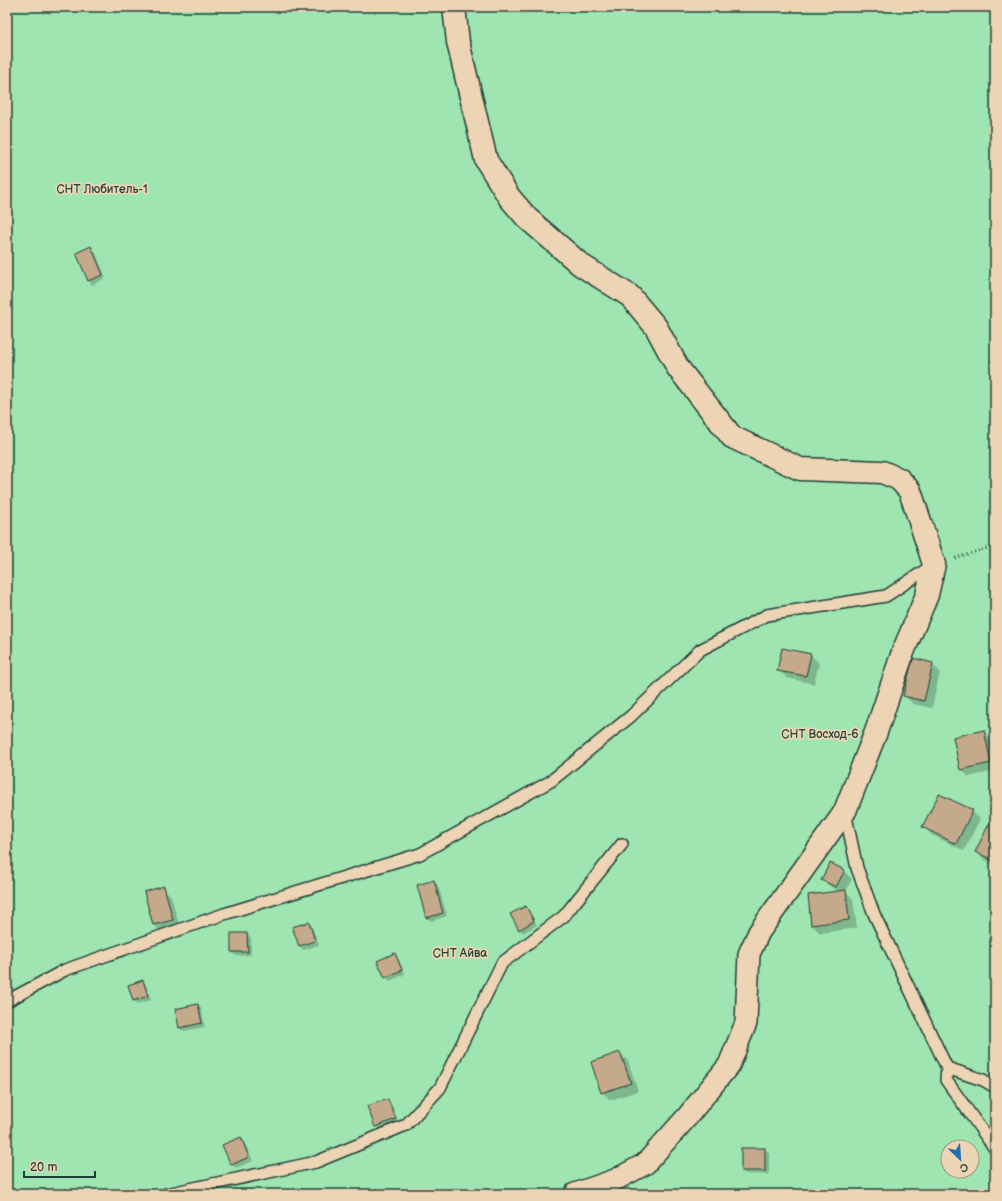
<svg xmlns="http://www.w3.org/2000/svg" width="1002" height="1201" viewBox="0 0 1002 1201" font-family="'Balsamiq Sans',sans-serif">
  <style>
    .green { fill: #9ee5b2; stroke: #5e9173; fill-rule: evenodd }
    .shadow { fill: #0003 }
    .building { fill: #c4a98a; stroke: #1f3d34 }
    .lines { fill: none; stroke-linecap: round; stroke-linejoin: round }
    .service-casing { stroke: #1f3d34; stroke-width: 14 }
    .minor-casing { stroke: #1f3d34; stroke-width: 24 }
    .tertiary-casing { stroke: #1f3d34; stroke-width: 25 }
    .path { stroke: #1f3d34; stroke-width: 2.5; stroke-dasharray: 1 3; stroke-linecap: butt }
    .service { stroke: #edd4b5; stroke-width: 11 }
    .minor { stroke: #edd4b5; stroke-width: 21 }
    .tertiary { stroke: #edd4b5; stroke-width: 22 }
    .labels { text-anchor: middle; stroke-width: 3.5; stroke-linejoin: round; paint-order: stroke }
    .park-label { font-size: 12px; fill: #25453a; stroke: #edd4b5 }
  </style>
  <rect width="100%" height="100%" fill="#efd0af"/>
  <filter id="ink" filterUnits="userSpaceOnUse"><feTurbulence type="fractalNoise" baseFrequency=".025" numOctaves="2"/><feDisplacementMap in="SourceGraphic" scale="8" xChannelSelector="R" yChannelSelector="G"/><feConvolveMatrix kernelMatrix="1 2 1 2 8 2 1 2 1" color-interpolation-filters="sRGB"/></filter>
  <g filter="url(#ink)">
    <path class="green" d="M7,7H995V1194H7ZM948,1147H972V1171H948Z"/>
    <g class="shadow">
      <path d="M91,248L95,251L106,278L92,285L89,281L77,254Z"/>
      <path d="M7,276L11,286L7,288Z"/>
      <path d="M811,655L819,663L814,684L787,678L779,670Z"/>
      <path d="M932,664L940,672L932,708L913,704L905,696Z"/>
      <path d="M983,731L991,739L995,756V771L969,777L961,769Z"/>
      <path d="M972,811L980,819L964,851L932,835L924,827Z"/>
      <path d="M995,821V865L985,860L977,852Z"/>
      <path d="M844,871L852,879L846,891L853,899L857,928L820,933L812,925L839,892L831,887L823,879Z"/>
      <path d="M434,881L438,885L447,916L431,921L427,917Z"/>
      <path d="M163,888L171,896L180,928L162,933L154,925Z"/>
      <path d="M526,907L537,925L523,933L520,929Z"/>
      <path d="M308,923L312,927L319,945L303,950L300,946L293,928Z"/>
      <path d="M247,934L251,938V955L236,956L232,952Z"/>
      <path d="M395,954L398,958L405,974L390,981L386,977Z"/>
      <path d="M143,981L146,985L151,1000L138,1004L134,1001Z"/>
      <path d="M197,1005L201,1008L205,1027L183,1031L179,1027Z"/>
      <path d="M620,1053L628,1061L638,1091L610,1100L602,1092Z"/>
      <path d="M387,1100L391,1104L399,1123L380,1130L376,1127Z"/>
      <path d="M240,1138L244,1142L253,1161L236,1168L232,1165L224,1146Z"/>
      <path d="M765,1149L769,1153V1175L745,1174L742,1171Z"/>
    </g>
    <g class="building">
      <path d="M91,246L103,275L88,281L76,253Z"/>
      <path d="M782,648L811,654L806,676L777,671Z"/>
      <path d="M913,658L933,663L924,701L903,696Z"/>
      <path d="M984,730L991,763L960,770L953,737Z"/>
      <path d="M939,794L973,810L956,844L922,827Z"/>
      <path d="M992,818L995,820V861L975,852Z"/>
      <path d="M830,863L845,870L836,887L821,880Z"/>
      <path d="M434,880L443,913L426,918L417,885Z"/>
      <path d="M164,886L173,920L153,925L144,892Z"/>
      <path d="M846,890L849,920L811,925L808,895Z"/>
      <path d="M526,906L534,921L519,930L510,914Z"/>
      <path d="M309,922L315,941L299,946L292,927Z"/>
      <path d="M231,933H247L248,952H231Z"/>
      <path d="M395,953L402,970L385,978L377,961Z"/>
      <path d="M143,980L148,996L133,1001L128,985Z"/>
      <path d="M198,1004L202,1023L179,1028L175,1009Z"/>
      <path d="M620,1052L631,1083L601,1093L591,1062Z"/>
      <path d="M388,1099L396,1119L375,1127L367,1106Z"/>
      <path d="M241,1137L249,1157L231,1165L222,1145Z"/>
      <rect x="741" y="1148" width="24" height="23"/>
    </g>
    <g class="lines">
      <defs>
        <g id="service">
          <path d="M845,812L857,868L874,914L947,1068L946,1080L995,1149"/>
          <path d="M7,1001L65,970L224,914L420,854L551,781L631,716L700,650L767,615L886,596L933,565"/>
          <path d="M947,1068L983,1080L995,1087"/>
          <path d="M166,1194L316,1162L406,1125L440,1088L502,963L564,916L622,844"/>
        </g>
        <path id="minor" d="M575,1194L615,1180L645,1164L687,1117L729,1065L746,1023L749,954L759,932L845,811"/>
        <path id="tertiary" d="M454,7L458,42L486,160L509,197L527,218L581,265L630,296L656,327L678,368L732,437L800,469L882,472L899,479L910,491L934,564L927,595L903,652L876,732L845,811"/>
      </defs>
      <use href="#service" class="service-casing"/>
      <use href="#minor" class="minor-casing"/>
      <use href="#tertiary" class="tertiary-casing"/>
      <path class="path" d="M955,558L995,546"/>
      <use href="#service" class="service"/>
      <use href="#minor" class="minor"/>
      <use href="#tertiary" class="tertiary"/>
    </g>
  </g>
  <g class="labels">
    <g class="park-label">
      <text x="102" y="193">СНТ Любитель-1</text>
      <text x="820" y="738">СНТ Восход-6</text>
      <text x="460" y="957">СНТ Айва</text>
    </g>
  </g>
  <rect width="1002" height="1201" fill="none" stroke="#edd4b5" stroke-width="24"/>
  <rect x="12" y="12" width="978" height="1177" fill="none" stroke="#1f3d34" stroke-width="1.5" filter="url(#ink)"/>
  <g transform="translate(960 1159) rotate(155)"><circle r="19" fill="#edd4b5" stroke="#9b9881"/>
  <path d="M0-3L7 15L0 10L-7 15Z" fill="#1f6fb2"/>
  <text y="-6" font-size="11" font-weight="bold" text-anchor="middle" fill="#1f3d34">С</text>
  </g>
  <path d="M24 1171v6h71v-6" fill="none" stroke="#1f3d34" stroke-width="2"/>
  <text x="30" y="1171" font-size="12" fill="#1f3d34" stroke="#edd4b5" stroke-width="3" paint-order="stroke">20 m</text>
</svg>
